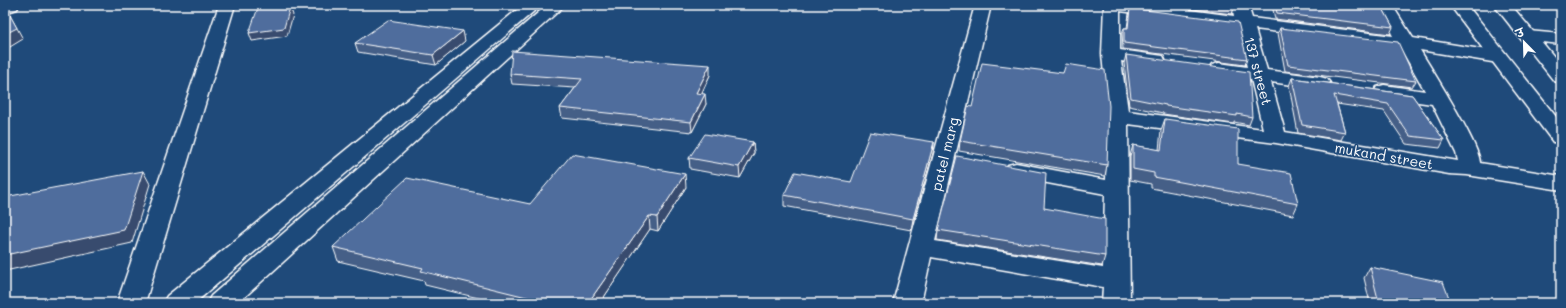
<svg xmlns="http://www.w3.org/2000/svg" width="1566" height="308" viewBox="0 0 1566 308" font-family="Mali,'Playpen Sans Deva',sans-serif">
  <style>
    .lines { fill: none; stroke-linecap: round; stroke-linejoin: round }
    .street-casing { stroke: #fff; stroke-width: 3 }
    .secondary-casing { stroke: #fff; stroke-width: 3 }
    .street { fill: #1f4a7a; fill-rule: evenodd }
    .secondary { fill: #1f4a7a; fill-rule: evenodd }
    .wall { fill: #445e87; stroke: #fff }
    .shaded-wall { fill: #374c6e; stroke: #fff }
    .building { fill: #4f6d9d; stroke: #fff }
    .labels { text-anchor: middle; stroke-width: 3; stroke-linejoin: round; paint-order: stroke }
    .street-label { font-size: 14px; fill: #fff; stroke: #1f4a7a }
  </style>
  <rect width="100%" height="100%" fill="#1f4a7a"/>
  <filter id="ink" filterUnits="userSpaceOnUse"><feTurbulence type="fractalNoise" baseFrequency=".025" numOctaves="2"/><feDisplacementMap in="SourceGraphic" scale="8" xChannelSelector="R" yChannelSelector="G"/><feConvolveMatrix kernelMatrix="1 2 1 2 8 2 1 2 1" color-interpolation-filters="sRGB"/></filter>
  <g filter="url(#ink)">
    <g class="lines">
      <defs>
        <g id="street">
          <path d="M5,5H19L17,9L5,13Z"/>
          <path d="M219,5H235L145,303H117Z"/>
          <path d="M975,5H991L935,241L1103,268L1105,194L1016,177L1008,175L1005,170L1008,165L1016,163L1106,180L1108,116L1102,54L1104,5H1152L1234,16L1232,5H1248L1252,18L1393,36L1376,5H1392L1413,38L1505,53L1507,57L1505,61L1498,63L1420,50C1431,68 1481,147 1480,163L1561,176V190L1467,175L1449,174L1276,143L1128,124L1130,303H1102L1103,287L931,257L921,303H893ZM1120,11L1237,26L1247,67L1219,63L1212,65L1209,69L1212,73L1251,79L1263,129L1128,111L1121,61L1156,66L1163,64L1165,60L1163,56L1120,50ZM1255,29L1400,47L1425,91L1384,85L1377,87L1374,91L1377,95L1384,97L1432,104L1456,153L1458,161L1285,132L1271,82L1320,89L1327,87L1330,83L1327,79L1320,77L1267,70Z"/>
          <path d="M1528,31L1561,34V44L1522,40L1519,36L1522,32Z"/>
        </g>
        <g id="secondary">
          <path d="M523,5H541L195,303H163L167,296Z"/>
          <path d="M547,5H565L238,303H207L211,296Z"/>
          <path d="M1450,5H1467L1561,123V143L1553,142Z"/>
          <path d="M1494,5H1511L1561,65V83L1554,81Z"/>
        </g>
      </defs>
      <use href="#street" class="street-casing"/>
      <use href="#secondary" class="secondary-casing"/>
      <use href="#street" class="street"/>
      <use href="#secondary" class="secondary"/>
    </g>
    <g class="wall">
      <path d="M1161,5H1235L1232,14Z"/>
      <path d="M1272,5H1381L1393,27L1390,34L1275,19Z"/>
      <path d="M1130,8L1247,59L1245,65L1123,49L1122,33L1124,28H1127L1129,14Z"/>
      <path d="M1280,28L1416,81L1412,87L1285,71L1278,33Z"/>
      <path d="M465,41L436,65L358,52L355,43Z"/>
      <path d="M1126,55L1252,117L1249,125L1234,122V124L1163,114V113L1129,106L1124,63Z"/>
      <path d="M1063,73L1107,165L1105,176L959,151L960,141L972,107Z"/>
      <path d="M510,74L710,75L702,93L706,104L692,132L562,118L560,108L575,88L512,84Z"/>
      <path d="M1292,78L1412,95L1444,140L1440,148L1406,144L1384,111L1337,104L1345,132L1341,140L1298,133L1289,86Z"/>
      <path d="M1165,119L1238,164L1298,204L1293,215L1151,188V184L1130,180V156L1133,145L1159,150L1161,130Z"/>
      <path d="M753,142L754,153L740,178L690,169L689,158Z"/>
      <path d="M934,142L933,153L911,230L784,206V195L851,182Z"/>
      <path d="M686,187L658,231L650,229L600,303H499L425,285L424,281L338,261L333,247L530,204Z"/>
      <path d="M1044,208L1105,256L1102,266L937,240L938,230Z"/>
      <path d="M1370,267L1451,303H1370L1364,278Z"/>
    </g>
    <g class="shaded-wall">
      <path d="M290,7L293,15L287,36L252,41L249,33Z"/>
      <path d="M6,8L23,39L5,50V34Z"/>
      <path d="M463,31L465,41L436,65L433,55Z"/>
      <path d="M710,65V75L697,103L696,93Z"/>
      <path d="M705,94L706,104L692,132L691,122Z"/>
      <path d="M753,142L754,153L740,178L739,167Z"/>
      <path d="M934,142L933,153L911,230L913,219Z"/>
      <path d="M143,171L150,184L132,243L5,271V255Z"/>
      <path d="M685,174L686,187L658,231L657,217Z"/>
      <path d="M649,216L650,229L600,303H588Z"/>
    </g>
    <g class="building">
      <path d="M259,5H279L290,7L284,28L249,33Z"/>
      <path d="M1275,5H1381L1393,27L1277,13Z"/>
      <path d="M6,8L17,28L5,34V9Z"/>
      <path d="M1130,8L1238,22L1247,59L1124,43V28H1128Z"/>
      <path d="M388,20L463,31L433,55L355,43Z"/>
      <path d="M1280,28L1398,42L1416,81L1288,65Z"/>
      <path d="M512,51L710,65L696,93L705,94L691,122L560,108L582,79L510,74Z"/>
      <path d="M1126,55L1249,72L1252,117L1237,114V116L1166,106V105L1131,98Z"/>
      <path d="M982,63L1063,73L1066,64L1105,70L1109,106L1107,165L960,141L968,106L972,107Z"/>
      <path d="M1292,78L1412,95L1444,140L1410,136L1388,104L1334,95L1345,132L1302,125Z"/>
      <path d="M1165,119L1238,129V164L1291,173L1298,204L1154,177V173L1133,169V145L1161,150Z"/>
      <path d="M870,132L934,142L913,219L784,195L795,172L851,182Z"/>
      <path d="M705,134L753,142L739,167L689,158Z"/>
      <path d="M572,154L685,174L657,217L649,216L588,303H551L421,271L423,268L333,247L407,178L530,204Z"/>
      <path d="M957,156L1046,173L1044,208L1105,219V256L938,230Z"/>
      <path d="M143,171L124,230L5,255V197Z"/>
      <path d="M1370,267L1443,282L1451,303H1379Z"/>
    </g>
  </g>
  <g class="labels">
    <g class="street-label">
      <text transform="translate(1258 71) rotate(75)" y="5">137 street</text>
      <text transform="translate(945 154) rotate(-76)" y="5">patel marg</text>
      <text transform="translate(1384 156) rotate(10)" y="5">mukand street</text>
    </g>
  </g>
  <rect width="1566" height="308" fill="none" stroke="#1f4a7a" stroke-width="20"/>
  <rect x="10" y="10" width="1546" height="288" fill="none" stroke="#fff" stroke-width="1.5" filter="url(#ink)"/>
  <g transform="translate(1524 42) rotate(337)" stroke="#1f4a7a" stroke-width="3" paint-order="stroke">
  <path d="M0-3L7 15L0 10L-7 15Z" fill="#ffffff"/>
  <text y="-6" font-size="11" font-weight="bold" text-anchor="middle" fill="#ffffff">उ</text>
  </g>
</svg>
